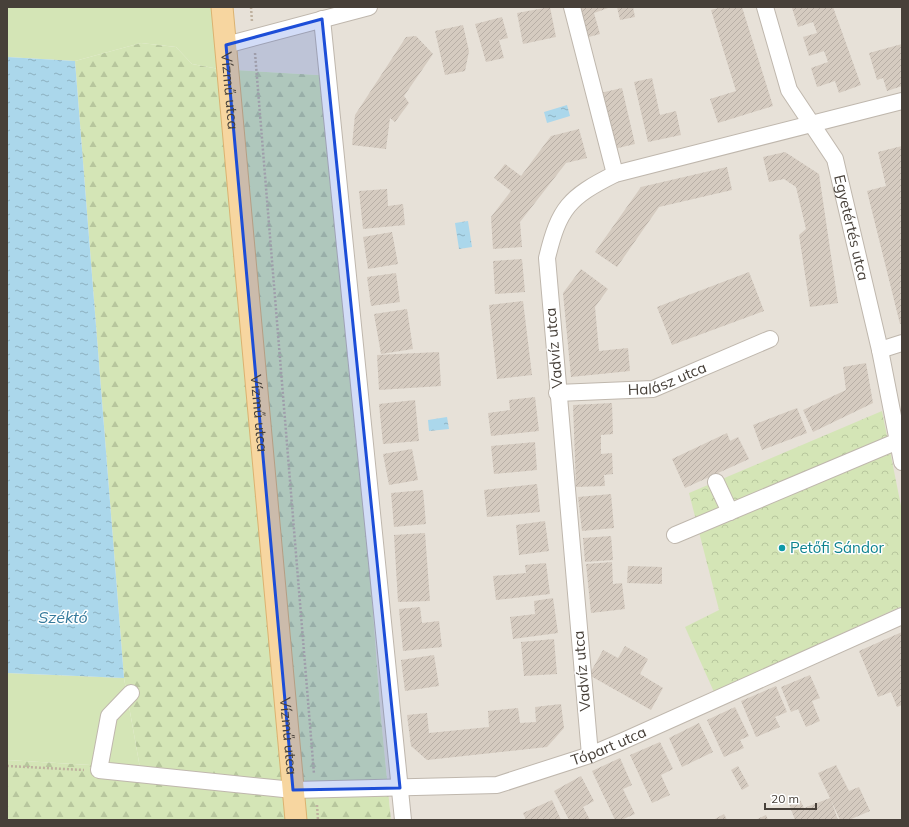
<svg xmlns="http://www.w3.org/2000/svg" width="909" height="827" viewBox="0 0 909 827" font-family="Mulish,sans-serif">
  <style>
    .residential { fill: #e7e1d8 }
    .grass { fill: #d4e5b6 }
    .forest { fill: url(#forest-firs) }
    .park { fill: url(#park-crowns) }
    .water { fill: url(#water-ripples) }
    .building { fill: url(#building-hatch) }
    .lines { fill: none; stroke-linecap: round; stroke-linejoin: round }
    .minor-casing { stroke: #bfb7ad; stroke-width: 18 }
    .major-casing { stroke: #dbb270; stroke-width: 23 }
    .path { stroke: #bfb19f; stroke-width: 2.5; stroke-dasharray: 2 2; stroke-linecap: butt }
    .minor { stroke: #fff; stroke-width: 16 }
    .major { stroke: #f7d6a0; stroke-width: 21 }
    .marked { fill: #1d4ed8; fill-opacity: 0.2; stroke: #1d4ed8; stroke-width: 3; stroke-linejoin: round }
    .culture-dot { fill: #0f9aa8; stroke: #fff; stroke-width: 1.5 }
    .labels { text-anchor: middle; stroke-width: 3; stroke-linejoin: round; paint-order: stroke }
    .street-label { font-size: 15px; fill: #474039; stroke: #fff }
    .culture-label { font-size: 15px; fill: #0d838f; stroke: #fff; text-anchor: start }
    .water-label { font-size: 16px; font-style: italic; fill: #357a9c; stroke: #fff }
  </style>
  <defs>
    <pattern id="forest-firs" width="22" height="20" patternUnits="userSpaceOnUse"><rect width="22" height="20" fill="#d4e5b6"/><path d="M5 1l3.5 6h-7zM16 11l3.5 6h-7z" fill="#b7c69d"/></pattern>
    <pattern id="park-crowns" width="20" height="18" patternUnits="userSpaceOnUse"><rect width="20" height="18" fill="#d4e5b6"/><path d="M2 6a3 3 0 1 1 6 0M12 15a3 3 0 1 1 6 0" fill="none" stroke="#b7c69d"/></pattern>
    <pattern id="water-ripples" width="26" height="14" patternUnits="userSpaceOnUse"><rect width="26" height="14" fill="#abd7eb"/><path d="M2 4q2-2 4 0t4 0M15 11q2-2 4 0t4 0" fill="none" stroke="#8db0bf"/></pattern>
    <pattern id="building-hatch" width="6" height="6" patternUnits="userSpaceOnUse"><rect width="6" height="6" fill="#d5cbc0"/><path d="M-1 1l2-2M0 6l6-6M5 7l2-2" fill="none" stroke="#b8afa6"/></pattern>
  </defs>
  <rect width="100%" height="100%" fill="#f4f0ea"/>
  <path class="residential" d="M214,7H902V820H391L380,707L334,76L219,69Z"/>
  <g class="grass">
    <path d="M7,7H214L219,69L192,64L176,47L141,43L75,61L7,57Z"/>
    <path d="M7,673L124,678L140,768L7,760Z"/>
  </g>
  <path class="forest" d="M141,43L176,47L192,64L219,69L334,76L380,707L391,820H7V760L140,768L124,678L75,61Z"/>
  <path class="park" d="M882,411L902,511V606L714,692L685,627L719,610L689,493Z"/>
  <g class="water">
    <path d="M7,57L75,61L124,678L7,673Z"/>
    <path d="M567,105L570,116L547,123L544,112Z"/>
    <path d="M468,221L472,247L459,249L455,223Z"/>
    <path d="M447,417L449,429L429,431L428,420Z"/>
  </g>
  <g class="building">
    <path d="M550,7L556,37L523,44L517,13Z"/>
    <path d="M577,7H611L594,13L600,34L585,38Z"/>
    <path d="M617,7H633L635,17L620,20Z"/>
    <path d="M722,7H742L773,106L718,123L710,99L736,91L711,10Z"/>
    <path d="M795,7H833L861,85L839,93L835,81L817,87L811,68L828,62L824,51L809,56L803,37L817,33L813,22L798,27L792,8Z"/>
    <path d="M502,17L508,38L499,40L504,58L486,62L475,24Z"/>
    <path d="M463,25L469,51L465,71L445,75L435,31Z"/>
    <path d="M416,36L433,54L404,96L409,103L395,122L390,118L386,149L352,145L355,115L406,37Z"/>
    <path d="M902,44V86L887,91L883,78L877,80L869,53Z"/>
    <path d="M652,78L660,115L676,111L681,135L648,142L634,82Z"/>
    <path d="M622,88L635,144L614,149L600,93Z"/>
    <path d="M579,129L587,158L566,163L520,222L522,247L493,249L491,217L511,191L494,178L505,164L521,176L551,136Z"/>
    <path d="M902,146V323L900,324L867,191L886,186L878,152Z"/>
    <path d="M785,152L819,174L838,303L810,307L799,235L806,229L796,187L784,179L769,182L763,157Z"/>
    <path d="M727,167L732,190L659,207L617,267L595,252L641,187Z"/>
    <path d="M387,189L388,206L403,204L405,225L363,229L359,191Z"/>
    <path d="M392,232L398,264L368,269L363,237Z"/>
    <path d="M522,259L525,292L495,294L493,261Z"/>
    <path d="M581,269L608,289L595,307L599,351L628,348L630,371L571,377L563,293Z"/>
    <path d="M749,272L764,311L672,345L657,307Z"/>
    <path d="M396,273L400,302L371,306L367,277Z"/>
    <path d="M523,301L532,375L497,379L489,305Z"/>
    <path d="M407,309L413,349L381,354L374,314Z"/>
    <path d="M439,352L441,386L379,390L377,355Z"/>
    <path d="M866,363L873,403L813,432L803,410L846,390L843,367Z"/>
    <path d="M535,397L539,431L491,436L488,413L510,410L509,400Z"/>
    <path d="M415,400L419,441L383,444L379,404Z"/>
    <path d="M612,403L613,434L601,435V454L612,453L613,474L604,475L605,486L576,487L573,405Z"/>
    <path d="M797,408L807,433L762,450L753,425Z"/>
    <path d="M727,433L730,441L738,437L749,459L685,488L672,459Z"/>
    <path d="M535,442L537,470L494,474L491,446Z"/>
    <path d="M412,449L418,480L389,485L383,454Z"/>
    <path d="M537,484L540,512L487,517L484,490Z"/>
    <path d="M423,490L426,524L394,527L391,493Z"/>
    <path d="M611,494L614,528L582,531L578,497Z"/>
    <path d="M545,521L549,551L519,555L516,525Z"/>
    <path d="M425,533L430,601L398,602L394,535Z"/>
    <path d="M611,536L613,560L585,562L583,538Z"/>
    <path d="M612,562L613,584L622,583L625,609L591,613L586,564Z"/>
    <path d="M546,563L550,594L496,600L493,576L526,573L525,565Z"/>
    <path d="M628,566L662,567V584L627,583Z"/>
    <path d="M553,598L558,633L513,639L510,617L535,614L534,601Z"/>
    <path d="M420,607L422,623L439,621L442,647L403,651L399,609Z"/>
    <path d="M902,632V705L897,707L891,692L878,697L859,651Z"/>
    <path d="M554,639L557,674L524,676L521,642Z"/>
    <path d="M625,646L648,659L640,674L663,688L651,710L589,675L603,650L618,658Z"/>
    <path d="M434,655L439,686L405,691L401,660Z"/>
    <path d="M810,675L820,698L812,701L820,721L806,727L798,709L791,712L781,687Z"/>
    <path d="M776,686L787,712L775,717L780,727L756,737L741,701Z"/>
    <path d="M561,704L564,728L547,747L427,760L411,746L407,715L427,713L429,733L489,727L488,711L518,708L520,723L536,722L535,707Z"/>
    <path d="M735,707L749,736L740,740L744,748L724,757L707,720Z"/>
    <path d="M699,723L713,752L682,767L669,738Z"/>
    <path d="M660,742L673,769L661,775L670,795L652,803L630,755Z"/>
    <path d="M620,758L632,785L623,789L635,814L621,820H615L592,771Z"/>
    <path d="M836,765L849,791L859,787L870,811L849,820H840L831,800L838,820H795L789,804L800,800L804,808L830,798L818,773Z"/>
    <path d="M738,766L749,786L742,790L731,770Z"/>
    <path d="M581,776L594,801L583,807L590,820H569L554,791Z"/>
    <path d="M552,800L561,820H526L523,813Z"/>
    <path d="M724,814L727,820H713Z"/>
    <path d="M766,815L768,820H755Z"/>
  </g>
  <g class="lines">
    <defs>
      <g id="minor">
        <path d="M572,7L615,174"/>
        <path id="s1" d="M765,7L789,90L835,159L880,350L902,462"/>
        <path d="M322,19L403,820"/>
        <path d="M226,45L369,7"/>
        <path d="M880,350L902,343"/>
        <path id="s2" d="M557,393L653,389L770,339"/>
        <path d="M716,482L730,512"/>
        <path d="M675,535L898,441"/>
        <path id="s3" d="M131,693L109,716L99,770L293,790L497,785L590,755L623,741L902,616"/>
        <path d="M590,755L547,258C559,208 569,197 615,174L902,101"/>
      </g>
      <g id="major">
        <path id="s4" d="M222,7L296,820"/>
      </g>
    </defs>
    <use href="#minor" class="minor-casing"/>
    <use href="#major" class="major-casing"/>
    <g class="path">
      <path d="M251,7L252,22"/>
      <path d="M255,53L314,774"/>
      <path d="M7,766L84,770"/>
      <path d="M317,805L318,820"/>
    </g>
    <use href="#minor" class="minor"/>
    <use href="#major" class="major"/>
  </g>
  <path class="marked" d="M322,19L400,788L293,790L226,45Z"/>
  <circle class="culture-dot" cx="782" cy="548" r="4"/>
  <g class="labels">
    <g class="street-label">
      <text dy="5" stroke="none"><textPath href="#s4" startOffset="84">Vízmű utca</textPath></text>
      <text dy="5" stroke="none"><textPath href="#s1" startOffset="240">Egyetértés utca</textPath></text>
      <text transform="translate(554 348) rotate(-95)" y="5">Vadvíz utca</text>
      <text dy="5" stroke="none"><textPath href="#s2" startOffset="112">Halász utca</textPath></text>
      <text dy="5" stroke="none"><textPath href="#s4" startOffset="408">Vízmű utca</textPath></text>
      <text transform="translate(582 671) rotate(-95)" y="5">Vadvíz utca</text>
      <text dy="5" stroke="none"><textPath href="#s4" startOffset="732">Vízmű utca</textPath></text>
      <text dy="5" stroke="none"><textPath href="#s3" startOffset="604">Tópart utca</textPath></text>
    </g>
    <g class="culture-label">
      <text x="790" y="553">Petőfi Sándor</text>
    </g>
    <g class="water-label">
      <text x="63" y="623">Széktó</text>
    </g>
  </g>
  <rect width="909" height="827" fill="none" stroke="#474039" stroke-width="16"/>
  <path d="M765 803v6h51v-6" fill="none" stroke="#474039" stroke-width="2"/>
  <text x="771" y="803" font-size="12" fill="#474039" stroke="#ffffff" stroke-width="3" paint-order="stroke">20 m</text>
</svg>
